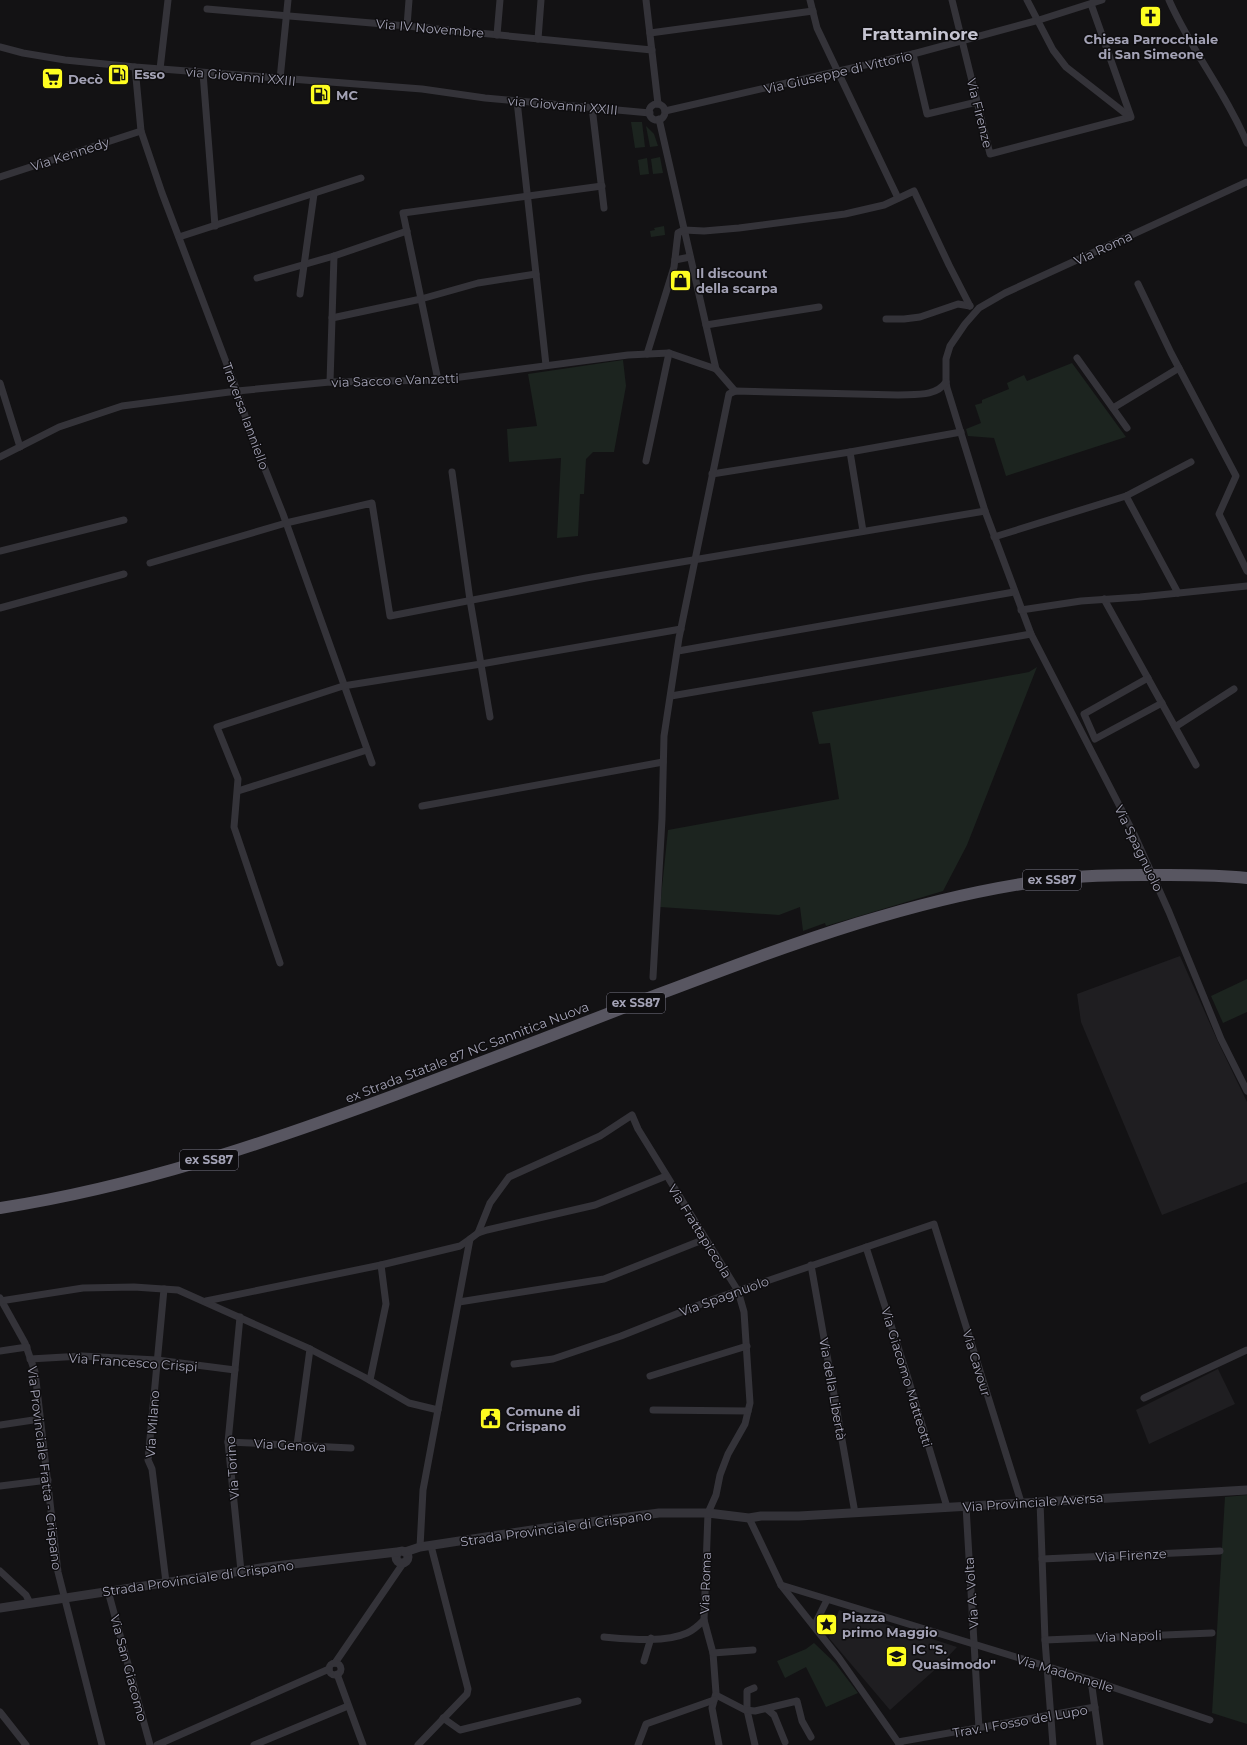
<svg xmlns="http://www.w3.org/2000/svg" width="1247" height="1745" viewBox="0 0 1247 1745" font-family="Montserrat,sans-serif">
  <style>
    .built { fill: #1f1e21 }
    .green { fill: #1c241f }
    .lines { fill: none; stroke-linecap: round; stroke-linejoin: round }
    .minor { stroke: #343339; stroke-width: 7 }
    .tertiary { stroke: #343339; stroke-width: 9 }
    .trunk { stroke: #585661; stroke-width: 12 }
    .labels { text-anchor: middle; stroke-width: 3; stroke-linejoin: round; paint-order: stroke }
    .shield { fill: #0e0d0f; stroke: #767583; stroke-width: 1 }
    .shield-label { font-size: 12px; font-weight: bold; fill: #a3a2b5 }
    .street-label { font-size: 13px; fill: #a3a2b5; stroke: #0e0d0f }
    .poi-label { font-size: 13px; font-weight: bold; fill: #a3a2b5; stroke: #0e0d0f; text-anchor: start }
    .district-label { font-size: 17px; font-weight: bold; fill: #c5c4d1; stroke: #0e0d0f }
  </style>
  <rect width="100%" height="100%" fill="#131214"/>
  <g class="built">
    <path d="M1180,956L1219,1044L1247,1102V1182L1162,1215L1081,1022L1077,994Z"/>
    <path d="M1218,1369L1235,1404L1149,1444L1136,1410Z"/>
    <path d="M839,1610L895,1627L957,1647L940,1665L890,1710L829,1638Z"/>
  </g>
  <g class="green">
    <path d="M631,122H642L645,147L635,148Z"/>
    <path d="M646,126L654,134L658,146L650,147Z"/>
    <path d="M660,157L663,173L653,174L651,159Z"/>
    <path d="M647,158L649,174L640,175L638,160Z"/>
    <path d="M664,226L665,235L651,237L650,231L655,230L654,228Z"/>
    <path d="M623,360L626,386L614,452H593L586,459L584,494H580L578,536L557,538L561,458L509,462L507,429L537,426L528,374Z"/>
    <path d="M1072,363L1126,437L1006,476L994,438L968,436L966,429L981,423L975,405L982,403V400L1009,389L1007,383L1024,375L1027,381Z"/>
    <path d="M1037,667L967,845L943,891L826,926L825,923L803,931L800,907L779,915L660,907L668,830L839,799L830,743L819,744L812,712L1029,672Z"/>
    <path d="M1247,979V1012L1223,1023L1211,996Z"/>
    <path d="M1247,1495V1724L1212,1713L1225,1497Z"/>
    <path d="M814,1643L835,1663L858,1693L826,1707L806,1667L785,1678L777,1661L806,1649Z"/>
  </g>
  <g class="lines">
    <g class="minor">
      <path d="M646,0L658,104"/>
      <path d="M810,0L817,28L898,198"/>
      <path d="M952,0L990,154L1131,117L1091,4"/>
      <path d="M1027,0L1053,50L1066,67L1130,117"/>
      <path d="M1169,0C1191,50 1226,93 1247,143"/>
      <path d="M207,9L407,26L652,50"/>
      <path d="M407,26L409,0"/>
      <path d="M650,33L813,11"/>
      <path d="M497,35L500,0"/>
      <path d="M538,39L541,0"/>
      <path d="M0,47L23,53L65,60L135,67L422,89L485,98L650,113"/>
      <path d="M913,54L927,114L977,102"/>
      <path d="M135,67L141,131L162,193L237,391L251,434L283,514L372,763"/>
      <path d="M160,69L168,0"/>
      <path d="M203,73L215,226"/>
      <path d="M280,79L288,0"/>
      <path d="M517,101L546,365"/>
      <circle cx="657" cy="112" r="8"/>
      <path d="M592,107L604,208"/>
      <path d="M665,111L913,54L1039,20L1102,0"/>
      <path d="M659,119L716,369"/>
      <path d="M0,177L141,131"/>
      <path d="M1247,182L1005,293L979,308L965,324L950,346L946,359V382L947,388L985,511L1031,634L1134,834L1169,912L1221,1039L1247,1091"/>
      <path d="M179,237L361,178"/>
      <path d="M675,260L690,257"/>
      <path d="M257,278L334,256L407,231"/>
      <path d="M1138,284L1171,353L1236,476L1219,514L1247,571"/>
      <path d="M300,294L314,194"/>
      <path d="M332,318L421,299L478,283L536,274"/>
      <path d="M886,319H904L920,317L958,304L970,306"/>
      <path d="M706,325L819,307"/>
      <path d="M647,354L674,267L678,233L684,230L704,231L739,228L845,214L884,205L914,191L949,265L970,306"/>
      <path d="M1077,358L1127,428"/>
      <path d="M438,380L403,213L602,186"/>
      <path d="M330,382L334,256"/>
      <path d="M0,383L20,447"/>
      <path d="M1113,408L1179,368"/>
      <path d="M850,452L863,531"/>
      <path d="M0,457L59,427L122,406L237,391L330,382L438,380L628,355L669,353L716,369L735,391"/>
      <path d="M646,461L669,353"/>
      <path d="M452,472L470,600L490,717"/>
      <path d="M712,474L850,452L961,432"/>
      <path d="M1126,496L1178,593"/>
      <path d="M994,537L1126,496L1191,462"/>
      <path d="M0,551L124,520"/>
      <path d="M150,563L286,523L372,503L390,616L586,578L985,511"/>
      <path d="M1104,599L1196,765"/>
      <path d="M0,608L124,574"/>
      <path d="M1021,610L1081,601L1140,597L1247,586"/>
      <path d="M678,651L1014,592"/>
      <path d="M1148,678L1084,714L1095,739L1162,703"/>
      <path d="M671,696L1031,634"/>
      <path d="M1175,727L1234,689"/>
      <path d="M238,791L367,750"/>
      <path d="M422,806L663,762"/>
      <path d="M280,963L234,827L238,779L217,727L343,686L481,664L681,629"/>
      <path d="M653,977L662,819L664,736L679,638L729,394L735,391L898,395C915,394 936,397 946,382"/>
      <path d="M478,1233L490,1203L509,1177L600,1136L632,1115L638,1129L738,1291L744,1312L750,1403L745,1424L728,1454L720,1475L716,1495L708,1513L704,1620L713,1653L716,1693L712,1708L719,1745"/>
      <path d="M866,1247L907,1375L947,1507"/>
      <path d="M811,1265L855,1513"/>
      <path d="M164,1289L148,1460L152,1469L166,1582"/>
      <path d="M0,1298L25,1343L35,1372L58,1572L102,1745"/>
      <path d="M0,1301L83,1288L134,1287L178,1290L310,1349L364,1377L409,1403L438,1410"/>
      <path d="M206,1301L381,1265L460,1246L470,1239"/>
      <path d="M459,1302L604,1279L705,1239"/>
      <path d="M240,1317L228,1442L241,1571"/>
      <path d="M0,1351L27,1347"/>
      <path d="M30,1359L82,1356L157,1360L235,1370"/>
      <path d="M514,1364L553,1359L621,1336L714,1299L934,1224L1021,1502"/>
      <path d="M650,1376L747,1346"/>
      <path d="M370,1380L386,1304L381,1265"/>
      <path d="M1144,1398L1247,1350"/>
      <path d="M653,1410L748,1411"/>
      <path d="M0,1425L40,1419"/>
      <path d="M228,1442L351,1448"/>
      <path d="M297,1445L310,1349"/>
      <path d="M0,1486L48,1480"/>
      <path d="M1040,1501L1045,1640L1053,1745"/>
      <path d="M966,1506L979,1728"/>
      <path d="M749,1518L781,1585L839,1658L900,1745"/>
      <path d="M420,1547L423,1490L470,1239L478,1233L487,1230L595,1205L666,1176"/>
      <path d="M1042,1559L1220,1551"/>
      <path d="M0,1571L26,1595L30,1603"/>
      <path d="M781,1585L1091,1680L1210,1720"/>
      <path d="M108,1591L150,1745"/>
      <path d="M814,1626L827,1600"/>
      <path d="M604,1637C628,1639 665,1643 687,1633C694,1630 699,1625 704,1620"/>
      <path d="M1045,1640L1212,1633"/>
      <path d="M713,1653L753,1650"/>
      <path d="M644,1661L651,1638"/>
      <path d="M335,1663L404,1562"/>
      <circle cx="335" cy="1669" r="6"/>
      <path d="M337,1674L363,1745"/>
      <path d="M1091,1680L1100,1745"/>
      <path d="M754,1688L747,1691V1710L755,1745"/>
      <path d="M716,1695L745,1710L755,1711L797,1701L802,1721L811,1737"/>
      <path d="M767,1709L774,1715L785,1742"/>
      <path d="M0,1712L26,1745"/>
      <path d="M443,1718L460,1730L578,1701"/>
      <path d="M898,1742L1095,1707"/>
      <path d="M157,1745L329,1669"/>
      <path d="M254,1745L348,1706"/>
      <path d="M418,1745L467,1694L468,1689L431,1546"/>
      <path d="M638,1745L646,1724L714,1700"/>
    </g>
    <g class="tertiary">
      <circle cx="402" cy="1557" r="6"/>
      <path d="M405,1552L420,1547L545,1528L659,1513H708L749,1518L761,1516H799L1247,1490"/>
      <path d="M0,1608L267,1567L397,1552"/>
    </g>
    <path class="trunk" d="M0,1208C136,1187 266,1143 395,1095C474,1065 554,1035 633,1004C773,951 914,895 1064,878C1099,874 1134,875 1169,875C1195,875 1221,875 1247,878"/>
  </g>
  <defs>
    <symbol id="church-square" viewBox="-11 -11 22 22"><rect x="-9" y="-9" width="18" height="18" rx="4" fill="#fefd20" stroke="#0e0d0f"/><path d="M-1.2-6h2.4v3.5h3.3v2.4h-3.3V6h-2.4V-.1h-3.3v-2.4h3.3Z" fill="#111"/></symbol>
    <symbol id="fuel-square" viewBox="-11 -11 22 22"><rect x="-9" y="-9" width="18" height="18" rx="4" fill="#fefd20" stroke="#0e0d0f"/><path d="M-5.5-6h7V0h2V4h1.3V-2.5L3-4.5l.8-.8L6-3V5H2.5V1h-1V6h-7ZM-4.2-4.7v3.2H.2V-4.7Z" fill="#111"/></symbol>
    <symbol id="supermarket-square" viewBox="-11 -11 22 22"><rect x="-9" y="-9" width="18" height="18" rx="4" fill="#fefd20" stroke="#0e0d0f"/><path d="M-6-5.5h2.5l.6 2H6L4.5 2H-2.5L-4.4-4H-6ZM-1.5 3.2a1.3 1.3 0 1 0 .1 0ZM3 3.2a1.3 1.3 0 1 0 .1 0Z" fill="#111"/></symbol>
    <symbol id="shop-square" viewBox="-11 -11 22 22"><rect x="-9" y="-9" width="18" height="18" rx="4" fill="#fefd20" stroke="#0e0d0f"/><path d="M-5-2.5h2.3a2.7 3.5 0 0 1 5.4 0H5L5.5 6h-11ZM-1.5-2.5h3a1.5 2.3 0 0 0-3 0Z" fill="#111"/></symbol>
    <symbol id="civic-square" viewBox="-11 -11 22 22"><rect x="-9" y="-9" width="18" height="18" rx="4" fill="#fefd20" stroke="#0e0d0f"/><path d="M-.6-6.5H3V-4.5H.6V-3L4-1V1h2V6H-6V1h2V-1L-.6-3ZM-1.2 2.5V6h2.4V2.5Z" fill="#111"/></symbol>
    <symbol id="sight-square" viewBox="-11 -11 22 22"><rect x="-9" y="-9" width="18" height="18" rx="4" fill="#fefd20" stroke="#0e0d0f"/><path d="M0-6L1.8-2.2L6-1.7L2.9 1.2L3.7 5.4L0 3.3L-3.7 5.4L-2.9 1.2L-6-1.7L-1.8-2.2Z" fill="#111"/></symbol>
    <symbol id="school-square" viewBox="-11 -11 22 22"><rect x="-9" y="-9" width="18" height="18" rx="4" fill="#fefd20" stroke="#0e0d0f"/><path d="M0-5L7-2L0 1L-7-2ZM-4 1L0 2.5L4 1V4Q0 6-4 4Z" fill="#111"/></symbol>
  </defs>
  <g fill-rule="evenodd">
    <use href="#church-square" x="1138" y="4" width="25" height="25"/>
    <use href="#fuel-square" x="106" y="62" width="25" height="25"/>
    <use href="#supermarket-square" x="40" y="66" width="25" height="25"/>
    <use href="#fuel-square" x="308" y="82" width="25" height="25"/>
    <use href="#shop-square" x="668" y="268" width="25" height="25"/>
    <use href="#civic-square" x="478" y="1406" width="25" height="25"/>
    <use href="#sight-square" x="814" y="1612" width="25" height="25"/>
    <use href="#school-square" x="884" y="1644" width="25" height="25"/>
  </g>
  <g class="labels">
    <g class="shield">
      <rect x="1023" y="870" width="58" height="20" rx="3"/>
      <rect x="607" y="993" width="58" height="20" rx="3"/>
      <rect x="180" y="1150" width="58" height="20" rx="3"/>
    </g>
    <g class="shield-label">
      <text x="1052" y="884">ex SS87</text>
      <text x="636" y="1007">ex SS87</text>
      <text x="209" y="1164">ex SS87</text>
    </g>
    <g class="street-label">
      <text transform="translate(430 28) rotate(5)" y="5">Via IV Novembre</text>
      <text transform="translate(838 72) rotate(-13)" y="5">Via Giuseppe di Vittorio</text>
      <text transform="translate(241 76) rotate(5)" y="5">via Giovanni XXIII</text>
      <text transform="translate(563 105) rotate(5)" y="5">via Giovanni XXIII</text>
      <text transform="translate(980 113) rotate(76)" y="5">Via Firenze</text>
      <text transform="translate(70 154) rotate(-18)" y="5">Via Kennedy</text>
      <text transform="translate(1103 248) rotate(-25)" y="5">Via Roma</text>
      <text transform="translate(395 380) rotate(-2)" y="5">via Sacco e Vanzetti</text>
      <text transform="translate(246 416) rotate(70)" y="5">Traversa Ianniello</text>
      <text transform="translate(1139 848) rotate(64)" y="5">Via Spagnuolo</text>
      <text transform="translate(467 1052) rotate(-21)" y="5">ex Strada Statale 87 NC Sannitica Nuova</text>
      <text transform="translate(700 1231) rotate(58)" y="5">Via Frattapiccola</text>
      <text transform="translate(724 1296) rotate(-20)" y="5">Via Spagnuolo</text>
      <text transform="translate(133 1362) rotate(4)" y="5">Via Francesco Crispi</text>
      <text transform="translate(977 1363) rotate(73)" y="5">Via Cavour</text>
      <text transform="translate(907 1377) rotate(73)" y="5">Via Giacomo Matteotti</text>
      <text transform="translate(833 1389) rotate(80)" y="5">Via della Libertà</text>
      <text transform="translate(152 1424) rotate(-86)" y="5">Via Milano</text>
      <text transform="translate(290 1445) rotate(3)" y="5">Via Genova</text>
      <text transform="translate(45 1468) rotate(83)" y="5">Via Provinciale Fratta - Crispano</text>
      <text transform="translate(232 1468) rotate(-94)" y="5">Via Torino</text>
      <text transform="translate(1033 1502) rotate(-4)" y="5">Via Provinciale Aversa</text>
      <text transform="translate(556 1528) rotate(-8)" y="5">Strada Provinciale di Crispano</text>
      <text transform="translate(1131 1555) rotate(-3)" y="5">Via Firenze</text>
      <text transform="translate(198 1578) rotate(-8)" y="5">Strada Provinciale di Crispano</text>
      <text transform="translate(705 1583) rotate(-88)" y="5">Via Roma</text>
      <text transform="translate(971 1593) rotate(-94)" y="5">Via A. Volta</text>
      <text transform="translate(1129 1636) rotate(-2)" y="5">Via Napoli</text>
      <text transform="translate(129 1668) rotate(75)" y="5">Via San Giacomo</text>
      <text transform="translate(1065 1673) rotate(17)" y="5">Via Madonnelle</text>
      <text transform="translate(1020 1721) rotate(-10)" y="5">Trav. I Fosso del Lupo</text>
    </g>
    <g class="poi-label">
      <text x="1151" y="44" text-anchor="middle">Chiesa Parrocchiale<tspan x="1151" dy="15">di San Simeone</tspan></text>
      <text x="134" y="79">Esso</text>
      <text x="68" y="84">Decò</text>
      <text x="336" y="100">MC</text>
      <text x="696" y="278">Il discount<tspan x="696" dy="15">della scarpa</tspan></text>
      <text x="506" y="1416">Comune di<tspan x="506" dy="15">Crispano</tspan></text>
      <text x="842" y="1622">Piazza<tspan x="842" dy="15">primo Maggio</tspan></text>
      <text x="912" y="1654">IC "S.<tspan x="912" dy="15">Quasimodo"</tspan></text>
    </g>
    <g class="district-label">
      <text x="920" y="40">Frattaminore</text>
    </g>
  </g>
</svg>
